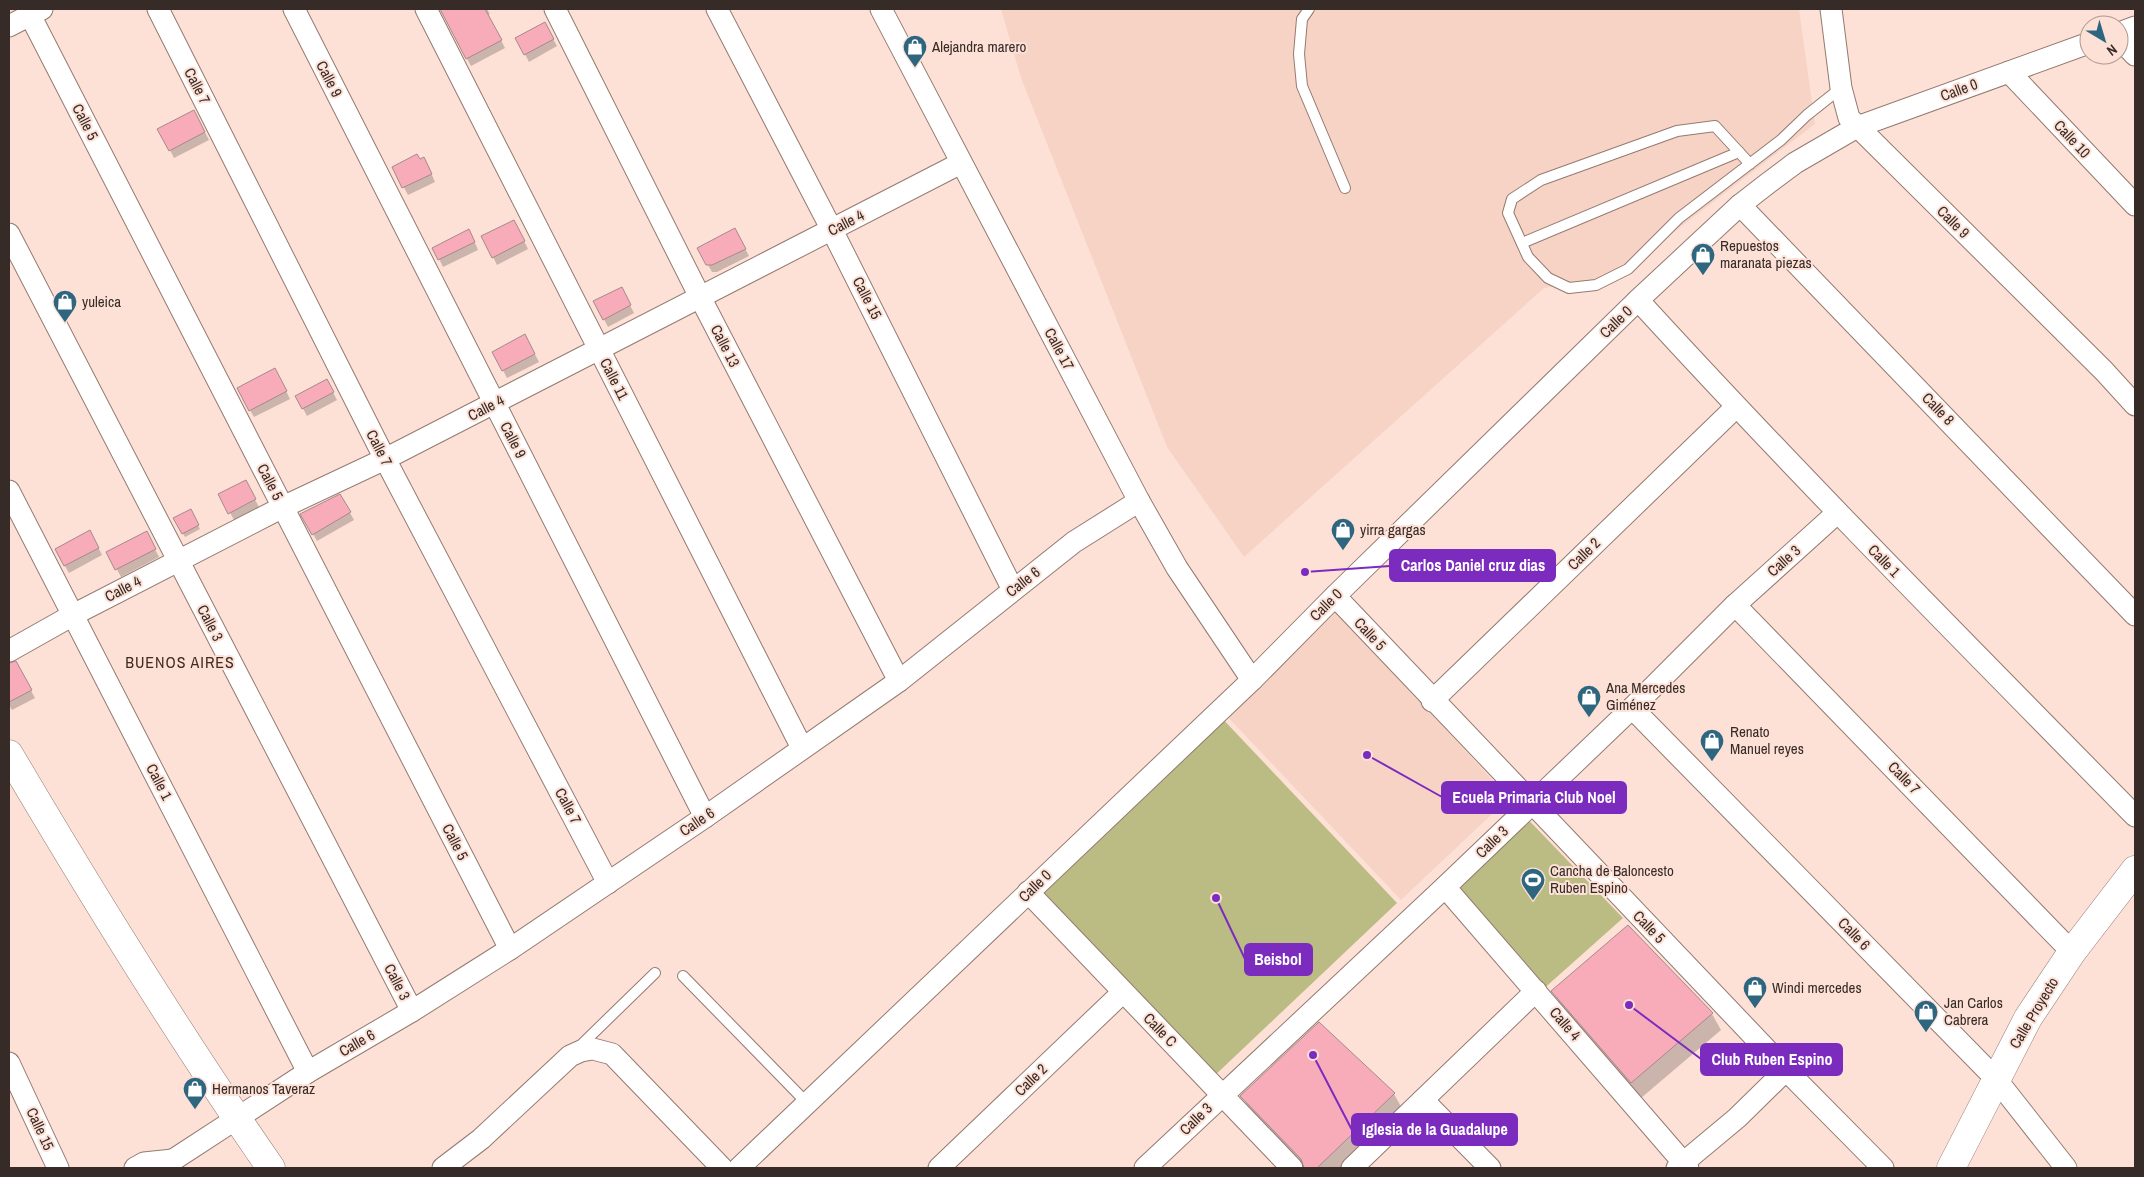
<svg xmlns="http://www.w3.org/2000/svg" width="2144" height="1177" viewBox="0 0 2144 1177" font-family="'Archivo Narrow',sans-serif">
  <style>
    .built { fill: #f7d3c5 }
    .green { fill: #babc83 }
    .shadow { fill: #0003 }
    .building { fill: #f8acb9; stroke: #a5898d }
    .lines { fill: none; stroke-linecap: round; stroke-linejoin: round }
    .lane-casing { stroke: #947a70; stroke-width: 12 }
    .street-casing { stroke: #947a70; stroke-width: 23 }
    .secondary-casing { stroke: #947a70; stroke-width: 29 }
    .lane { stroke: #fff; stroke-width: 10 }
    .street { stroke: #fff; stroke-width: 21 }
    .secondary { stroke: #fff; stroke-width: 28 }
    .labels { text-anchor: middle; stroke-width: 4; stroke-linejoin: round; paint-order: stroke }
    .poi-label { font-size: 15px; fill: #362b27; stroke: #fee1d6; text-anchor: start }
    .street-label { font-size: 15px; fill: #362b27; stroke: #fee1d6 }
    .neighbourhood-label { font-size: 16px; letter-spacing: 1px; fill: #412c23; stroke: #fee1d6 }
    .leader { fill: none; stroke: #7b2cbf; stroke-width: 2 }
    .callout-dot { fill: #7b2cbf; stroke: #fee1d6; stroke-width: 2 }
    .callout { fill: #7b2cbf; stroke: #7b2cbf; stroke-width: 2 }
    .callout-label { font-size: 16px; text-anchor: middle; font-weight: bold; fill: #fff }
  </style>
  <rect width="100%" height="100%" fill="#fee1d6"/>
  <g class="built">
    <path d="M1001,9H1799L1815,124L1614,278L1544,288L1244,557L1167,447L1021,78Z"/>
    <path d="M1333,607L1509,798L1401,900L1223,712Z"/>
  </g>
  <g class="green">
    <path d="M1218,714L1397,903L1211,1079L1035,893Z"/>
    <path d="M1520,811L1623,918L1540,992L1445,883Z"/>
  </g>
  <g class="shadow">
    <path d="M440,9H487L490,14L488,15L505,48L471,66Z"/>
    <path d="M544,23L557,46L529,62L517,38Z"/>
    <path d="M198,119L209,140L174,158L170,150Z"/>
    <path d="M420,161L428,166L435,182L408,195L393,167Z"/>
    <path d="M518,229L528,249L497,265L493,257Z"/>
    <path d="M739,237L749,256L717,272H712L708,265Z"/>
    <path d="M473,238L478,250L443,267L434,248Z"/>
    <path d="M621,288L634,313L608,327L595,302Z"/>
    <path d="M529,343L539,362L507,378L494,353Z"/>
    <path d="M279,377L290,399L254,417L250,410Z"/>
    <path d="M327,381L337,400L307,416L297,397Z"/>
    <path d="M245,481L259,507L234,520L220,494Z"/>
    <path d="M340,495L354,520L317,541L302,514Z"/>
    <path d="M190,511L200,529L185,537L175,519Z"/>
    <path d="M94,539L102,555L69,573L56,550Z"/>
    <path d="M150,540L159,557L121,577L108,553Z"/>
    <path d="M9,665L20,670L35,698L12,710L9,705Z"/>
    <path d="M1628,926L1712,1014L1721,1030L1641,1098L1562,1007L1553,991Z"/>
    <path d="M1319,1024L1394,1094L1403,1110L1341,1168H1305L1251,1111L1242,1096Z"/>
  </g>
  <g class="building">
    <path d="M440,9H485L502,40L466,59Z"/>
    <path d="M545,22L554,39L524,55L515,38Z"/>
    <path d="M194,110L205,132L169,151L157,129Z"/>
    <path d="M417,154L420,159L424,157L432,174L402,188L392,167Z"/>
    <path d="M514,220L525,241L492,258L481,236Z"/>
    <path d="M735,228L746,249L712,265H706L697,248Z"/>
    <path d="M469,229L475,242L438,260L432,248Z"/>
    <path d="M622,287L631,305L603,320L593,301Z"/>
    <path d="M525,334L535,354L502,371L492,352Z"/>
    <path d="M275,368L287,391L249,411L237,388Z"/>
    <path d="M327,379L334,392L302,409L295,396Z"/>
    <path d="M246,480L256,499L228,514L218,494Z"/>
    <path d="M340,494L351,512L312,535L300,514Z"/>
    <path d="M191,509L199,525L182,534L173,518Z"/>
    <path d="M90,530L99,548L64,566L55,549Z"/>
    <path d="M147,531L156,549L115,570L106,552Z"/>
    <path d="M16,661L32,690L9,702V663Z"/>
    <path d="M1628,925L1713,1013L1631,1083L1551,991Z"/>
    <path d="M1319,1022L1395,1093L1317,1168H1304L1301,1159L1240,1096Z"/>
  </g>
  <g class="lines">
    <defs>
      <g id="lane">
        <path d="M1309,9L1302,19L1299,54L1302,86L1345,188"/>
        <path d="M1750,164L1715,126L1677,131L1541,180L1512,199L1508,213L1528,257L1548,278L1569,288L1596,285L1628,269L1679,218L1781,140L1807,115L1841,88"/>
        <path d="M1522,243L1739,152"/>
        <path d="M683,976L807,1103"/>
        <path d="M578,1048L655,973"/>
      </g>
      <g id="street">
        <path d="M158,9L385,459L608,883"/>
        <path d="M294,9L705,817"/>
        <path d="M426,9L802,748"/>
        <path d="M555,9L700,297L899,681"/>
        <path d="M717,9L832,230L1013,590"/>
        <path d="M881,9L1139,501L1177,568L1252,680"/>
        <path d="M1831,9L1841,88L1849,118L2104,371L2135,405"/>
        <path d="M30,15L510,949"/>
        <path d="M9,26L42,9"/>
        <path d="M2119,33L2135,27"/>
        <path d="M2119,38L2135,55"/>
        <path d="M2009,72L2135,205"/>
        <path d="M1740,205L2135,615"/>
        <path d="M9,234L412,1011"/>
        <path d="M1638,300C1799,476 1968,646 2135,816"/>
        <path d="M9,491L308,1072"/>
        <path d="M1335,596L1786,1070L1883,1168"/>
        <path d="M1735,605L2072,952"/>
        <path d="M9,651L73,615L283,507L385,459L961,163"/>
        <path d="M1432,701L1736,407"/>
        <path d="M1632,708L1996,1079L2066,1168"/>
        <path d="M1445,887L1688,1168"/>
        <path d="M1028,892L1292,1168"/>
        <path d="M9,1063L58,1168"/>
        <path d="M1423,1100L1490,1168"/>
        <path d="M135,1168L144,1163L173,1160"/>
        <path d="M165,1168L173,1160L308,1072L412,1011L510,949L705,817L899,681L1074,542L1139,501"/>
        <path d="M443,1168L481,1139L570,1056L581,1051L593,1049L612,1054L722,1168"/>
        <path d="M739,1168L1252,680L1335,596L1638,300L1740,205L1767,184L1795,163L1857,127L2089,43"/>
        <path d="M939,1168L1123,992"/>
        <path d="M1145,1168L1445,887L1632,708L1735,605L1837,513"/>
        <path d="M1352,1168L1536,991"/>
        <path d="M1677,1168L1737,1118L1786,1070"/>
      </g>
      <g id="secondary">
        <path d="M9,754C92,895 178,1034 271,1168"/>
        <path d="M1951,1168L2028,1018L2072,952L2135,870"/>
      </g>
    </defs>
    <use href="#lane" class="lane-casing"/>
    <use href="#street" class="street-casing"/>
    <use href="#secondary" class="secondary-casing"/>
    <use href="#lane" class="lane"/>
    <use href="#street" class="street"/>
    <use href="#secondary" class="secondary"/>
  </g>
  <defs>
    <symbol id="shop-pin" viewBox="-11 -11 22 30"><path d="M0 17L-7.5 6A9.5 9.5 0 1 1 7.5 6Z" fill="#2e6680" stroke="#fee1d6"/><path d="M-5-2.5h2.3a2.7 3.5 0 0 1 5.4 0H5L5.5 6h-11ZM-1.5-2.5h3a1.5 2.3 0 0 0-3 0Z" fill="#fff"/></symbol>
    <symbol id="stadium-pin" viewBox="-11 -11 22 30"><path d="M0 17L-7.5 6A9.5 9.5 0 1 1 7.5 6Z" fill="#2e6680" stroke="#fee1d6"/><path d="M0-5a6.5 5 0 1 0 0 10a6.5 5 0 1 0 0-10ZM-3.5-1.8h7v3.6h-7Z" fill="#fff"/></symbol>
  </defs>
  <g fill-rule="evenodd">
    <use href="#shop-pin" x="901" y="33" width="28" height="38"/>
    <use href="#shop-pin" x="1689" y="241" width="28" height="38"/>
    <use href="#shop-pin" x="51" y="288" width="28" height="38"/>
    <use href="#shop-pin" x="1329" y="516" width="28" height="38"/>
    <use href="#shop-pin" x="1575" y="683" width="28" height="38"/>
    <use href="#shop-pin" x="1698" y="727" width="28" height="38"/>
    <use href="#stadium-pin" x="1519" y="866" width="28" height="38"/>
    <use href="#shop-pin" x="1741" y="974" width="28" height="38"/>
    <use href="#shop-pin" x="1912" y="998" width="28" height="38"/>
    <use href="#shop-pin" x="181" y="1075" width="28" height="38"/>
  </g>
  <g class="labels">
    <g class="poi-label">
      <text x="932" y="52">Alejandra marero</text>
      <text x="1720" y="251">Repuestos<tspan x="1720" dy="17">maranata piezas</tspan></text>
      <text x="82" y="307">yuleica</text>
      <text x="1360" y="535">yirra gargas</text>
      <text x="1606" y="693">Ana Mercedes<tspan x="1606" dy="17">Giménez</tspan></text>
      <text x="1730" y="737">Renato<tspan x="1730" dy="17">Manuel reyes</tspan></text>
      <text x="1550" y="876">Cancha de Baloncesto<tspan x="1550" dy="17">Ruben Espino</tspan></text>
      <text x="1772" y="993">Windi mercedes</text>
      <text x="1944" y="1008">Jan Carlos<tspan x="1944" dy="17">Cabrera</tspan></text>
      <text x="212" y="1094">Hermanos Taveraz</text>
    </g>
    <g class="street-label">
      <text transform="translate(329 79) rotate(63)" y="5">Calle 9</text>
      <text transform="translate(197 86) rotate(63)" y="5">Calle 7</text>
      <text transform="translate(1959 90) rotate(-20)" y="5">Calle 0</text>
      <text transform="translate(85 122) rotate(63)" y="5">Calle 5</text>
      <text transform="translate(2072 139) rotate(47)" y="5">Calle 10</text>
      <text transform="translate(1953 222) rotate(45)" y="5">Calle 9</text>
      <text transform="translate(846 223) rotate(-27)" y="5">Calle 4</text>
      <text transform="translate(867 298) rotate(63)" y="5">Calle 15</text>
      <text transform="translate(1616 322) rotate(-44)" y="5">Calle 0</text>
      <text transform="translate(725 346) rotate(63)" y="5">Calle 13</text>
      <text transform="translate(1059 349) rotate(62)" y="5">Calle 17</text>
      <text transform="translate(614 379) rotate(63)" y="5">Calle 11</text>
      <text transform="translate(486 408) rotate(-27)" y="5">Calle 4</text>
      <text transform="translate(1938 409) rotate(46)" y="5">Calle 8</text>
      <text transform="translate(513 440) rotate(63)" y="5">Calle 9</text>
      <text transform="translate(379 448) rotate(63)" y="5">Calle 7</text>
      <text transform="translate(270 482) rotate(63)" y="5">Calle 5</text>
      <text transform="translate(1584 554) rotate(-44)" y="5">Calle 2</text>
      <text transform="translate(1784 561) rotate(-42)" y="5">Calle 3</text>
      <text transform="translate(1884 561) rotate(46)" y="5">Calle 1</text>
      <text transform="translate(1023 582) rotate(-38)" y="5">Calle 6</text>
      <text transform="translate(123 589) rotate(-27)" y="5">Calle 4</text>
      <text transform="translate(1326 605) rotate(-45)" y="5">Calle 0</text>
      <text transform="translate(210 623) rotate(63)" y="5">Calle 3</text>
      <text transform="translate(1370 634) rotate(47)" y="5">Calle 5</text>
      <text transform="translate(1904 778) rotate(46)" y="5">Calle 7</text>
      <text transform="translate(159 782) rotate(63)" y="5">Calle 1</text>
      <text transform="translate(568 806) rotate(62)" y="5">Calle 7</text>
      <text transform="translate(697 822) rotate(-34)" y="5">Calle 6</text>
      <text transform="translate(455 842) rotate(63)" y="5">Calle 5</text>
      <text transform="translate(1492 842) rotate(-44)" y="5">Calle 3</text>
      <text transform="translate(1035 886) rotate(-44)" y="5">Calle 0</text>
      <text transform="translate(1649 927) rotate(46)" y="5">Calle 5</text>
      <text transform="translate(1854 934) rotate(46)" y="5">Calle 6</text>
      <text transform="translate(397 982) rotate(63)" y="5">Calle 3</text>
      <text transform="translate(2034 1013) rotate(-59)" y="5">Calle Proyecto</text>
      <text transform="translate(1565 1024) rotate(49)" y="5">Calle 4</text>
      <text transform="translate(1160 1030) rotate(46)" y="5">Calle C</text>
      <text transform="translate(357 1043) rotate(-30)" y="5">Calle 6</text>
      <text transform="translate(1031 1080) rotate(-44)" y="5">Calle 2</text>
      <text transform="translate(1196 1119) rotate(-44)" y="5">Calle 3</text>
      <text transform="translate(40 1129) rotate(65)" y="5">Calle 15</text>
    </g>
    <g class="neighbourhood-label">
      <text x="180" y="668">BUENOS AIRES</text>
    </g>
  </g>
  <path class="leader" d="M1305 572L1390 566M1367 755L1442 797M1216 898L1245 959M1629 1005L1701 1059M1313 1055L1352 1130"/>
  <g class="callout-dot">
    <circle cx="1305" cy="572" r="5"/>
    <circle cx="1367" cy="755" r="5"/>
    <circle cx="1216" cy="898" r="5"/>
    <circle cx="1629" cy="1005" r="5"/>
    <circle cx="1313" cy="1055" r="5"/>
  </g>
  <g class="callout">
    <rect x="1390" y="550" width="165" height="31" rx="5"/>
    <rect x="1442" y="782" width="184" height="31" rx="5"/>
    <rect x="1245" y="944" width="67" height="31" rx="5"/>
    <rect x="1701" y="1044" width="141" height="31" rx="5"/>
    <rect x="1352" y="1114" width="165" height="31" rx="5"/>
  </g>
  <g class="callout-label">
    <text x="1473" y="571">Carlos Daniel cruz dias</text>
    <text x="1534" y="803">Ecuela Primaria Club Noel</text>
    <text x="1278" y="965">Beisbol</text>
    <text x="1772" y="1065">Club Ruben Espino</text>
    <text x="1435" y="1135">Iglesia de la Guadalupe</text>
  </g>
  <rect width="2144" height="1177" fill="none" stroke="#362b27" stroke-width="20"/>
  <g transform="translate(2104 40) rotate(142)"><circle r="24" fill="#fee1d6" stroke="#ae9890"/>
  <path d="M0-4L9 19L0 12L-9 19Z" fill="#2e6680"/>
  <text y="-8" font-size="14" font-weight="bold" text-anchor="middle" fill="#362b27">N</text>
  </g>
</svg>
